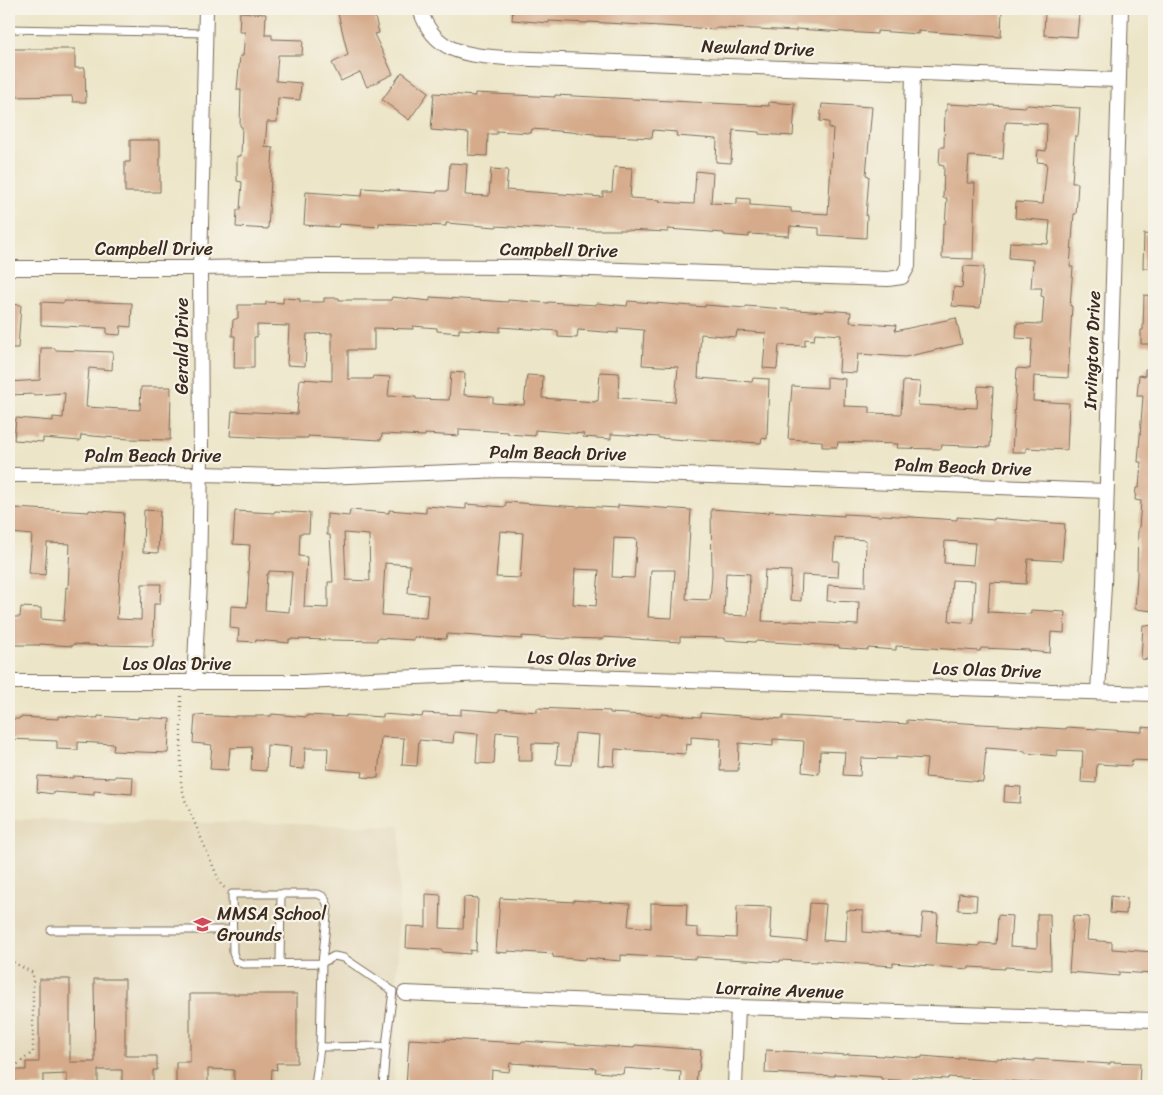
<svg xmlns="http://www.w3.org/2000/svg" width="1163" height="1095" viewBox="0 0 1163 1095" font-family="Sriracha,sans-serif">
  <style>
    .built { fill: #e2d6b7 }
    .building { fill: #d6ab8b; fill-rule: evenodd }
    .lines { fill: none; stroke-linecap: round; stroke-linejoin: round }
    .lane-casing { stroke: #796b59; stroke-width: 9 }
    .street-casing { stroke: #796b59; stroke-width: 16 }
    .path { stroke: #796b59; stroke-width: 2.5; stroke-dasharray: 1 4; stroke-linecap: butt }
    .lane { stroke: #fff; stroke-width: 7 }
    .street { stroke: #fff; stroke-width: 14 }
    .labels { text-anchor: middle; stroke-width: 4.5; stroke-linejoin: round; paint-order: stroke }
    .street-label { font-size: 18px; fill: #3b2a1e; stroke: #f7f3e8 }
    .poi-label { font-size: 18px; fill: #3b2a1e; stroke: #f7f3e8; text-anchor: start }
  </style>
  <rect width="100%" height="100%" fill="#f7f3e8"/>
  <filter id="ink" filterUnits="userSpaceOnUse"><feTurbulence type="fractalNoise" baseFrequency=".02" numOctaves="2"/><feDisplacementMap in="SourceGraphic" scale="10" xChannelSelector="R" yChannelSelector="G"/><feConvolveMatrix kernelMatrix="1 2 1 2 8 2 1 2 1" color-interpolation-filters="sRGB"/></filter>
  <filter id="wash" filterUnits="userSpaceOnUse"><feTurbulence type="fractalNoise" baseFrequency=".0096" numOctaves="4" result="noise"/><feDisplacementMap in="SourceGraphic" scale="20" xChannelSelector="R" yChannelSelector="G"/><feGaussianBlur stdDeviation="1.12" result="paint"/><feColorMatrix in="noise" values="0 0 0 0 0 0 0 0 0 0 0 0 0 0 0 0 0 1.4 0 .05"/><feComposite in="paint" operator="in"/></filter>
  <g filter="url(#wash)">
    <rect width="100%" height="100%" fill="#ece5c7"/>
    <path class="built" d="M9,819L401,826L394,1086H9Z"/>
    <g id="blocks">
      <g class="building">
        <path d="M337,9H373L379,33L374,34L393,74L367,87L360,72L341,81L332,63L348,55Z"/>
        <path d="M513,9H1002L1001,37L918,31V34L877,31V34L796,29V31L756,29L715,28V29L588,22V23L549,21V23L512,20Z"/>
        <path d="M240,12L266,14L265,35H272V39L303,40L302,55H278L276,81L301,83L300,100L278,98L277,122H267L265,147L273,148L268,229L236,227L237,210H240L242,182L237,181V156H241L242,127L240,126L241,90H237L240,56H243L245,32H239Z"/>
        <path d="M1045,12L1079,14L1077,37L1044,35Z"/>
        <path d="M9,49H75V68H85L86,102H73L72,96L9,97Z"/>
        <path d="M402,72L429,92L409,120L382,100Z"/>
        <path d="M434,93L475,96V93L555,97V95L769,106V102L795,104L793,136L759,134V132L733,130L731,163L716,162L717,139L676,136L677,132L653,130L652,138L595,135V134L532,129L531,133L497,131V134H488L487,156L468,155L469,133L431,130Z"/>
        <path d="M822,104L872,107L866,175L869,176L866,216H867L866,238L819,235V228L790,226L789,236L749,234V237L724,235V233L668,229V232L625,230H586L545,228V229L496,226V227L446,223V226L379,223V227L339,224L338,227L304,225L306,192L362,196L363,188L437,193V191H448L450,163L467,164L465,195L489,196L491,169L508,170L506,190L603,197V192H612L614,167L632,168L630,198L660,200V202L694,204L696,171L713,173L711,203L737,204V198L750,199V205L791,208V212L828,214L833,129L829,128V122L820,121Z"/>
        <path d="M947,104L989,106V105L1026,107V105L1080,108L1078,136H1075L1072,183H1078L1076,214H1074L1070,267H1073L1070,306H1072L1068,378L1034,376L1033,401L1069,403L1067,450L1026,448V452H1012L1017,368L1030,369L1032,339L1016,338L1017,323L1042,324L1044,297L1041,296L1042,288H1031L1033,260L1009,258L1010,242L1048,244L1050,221L1015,218L1016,202L1043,204L1047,163L1037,162L1038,150L1046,151L1047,124L1006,122V124H1005L1003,159L969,156L967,183H975L973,259L942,258L943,224H945L947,198H943L944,166L939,165L940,147H944L945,110H947Z"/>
        <path d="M130,140H160V192H125V162H130Z"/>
        <path d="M1144,234L1154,235V269L1143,268Z"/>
        <path d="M964,266L984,267L980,308L952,306L954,287L962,288Z"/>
        <path d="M1144,295L1154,296V344H1141V330H1143Z"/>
        <path d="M392,297L430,301V297L508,302V300L548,303V302L596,305L597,303L627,306L628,301L705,307V305L746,308V306L824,312V310L851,312L850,322L896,325L895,331L956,318L962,344L905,357L858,354L856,373L839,372L841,335L815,333L814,340L805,339V346L779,345L777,369L763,368L766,333L737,331L736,337L701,334L698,378L752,382L753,378L769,379L767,439L762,438L761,443L686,439V440L659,438V437L611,434V439L583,437L584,434L535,430V436L508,434V432L459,429V436L425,434V436L382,434L381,440L308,436V438H272L230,436L232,411L297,414L300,379L332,381V333L307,334L305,366L287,365L289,326L257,325V337H254V368H234L235,336H232L233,320L238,318V305H266V302L283,303V298L300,299V302H324V298H339V300H391ZM413,326L437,328V331L459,333V329L500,332V327L558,331V337L577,338L578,330L618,333V328L644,330L642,365L678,367L675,402L618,398L619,373L600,372L598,401H595V402L542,398L543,376L527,375L524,405L493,403V397L464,395L465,373L451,372L449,400L416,399V397L388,396L390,377L373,376L372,379H348V350H374V328L413,329Z"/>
        <path d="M64,301L132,303L131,327L121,326L120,335L107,334V328L41,325V302L64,303Z"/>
        <path d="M9,304L21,305L18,348H9Z"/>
        <path d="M41,348H55V350L113,352L112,370L89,368L86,407L140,410L141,387H171L170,440L129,439L81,435L80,441L43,438V442L14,440L16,418L53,421V417L63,418L65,393L34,395V394L9,395V382L40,380Z"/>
        <path d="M1145,369H1154L1153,611L1135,609L1137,574L1138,528H1139L1141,501L1135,500L1136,488H1139L1141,462H1138L1143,396H1137L1139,375L1145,376Z"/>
        <path d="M827,377L845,379L844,406L870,407V413L901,414L903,381L920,382L918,405L977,408L978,386L993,387L990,447L942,445L941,449L897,448L898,444L838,442L837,447H822V441L788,439L792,386L827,388Z"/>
        <path d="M506,502L580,507V506L618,508V505L691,510L686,599L710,600L712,575L711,509L769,513V511L844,516V514L881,516L882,515L957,520V517L994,520V518L1065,524L1062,561L1028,559L1026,584L990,582L988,612L1031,614V610L1065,612L1064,633L1051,632L1050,653L1029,651V650L981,648L980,651L896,646V650L868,648V650L839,648V646L755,641V642L725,640V638L680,637V642L604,637L603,639L567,638L566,639L522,636V639L447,634L446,639L414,637V640L377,638V641L289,639V643L256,640V642L238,641L239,629L230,628L231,606L247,607L249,573H248L250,545L233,544L235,511L274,513L275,511L310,513L309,533H300L299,556L307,557L304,607L328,608V582H333L330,535H327V514L349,516L350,510L389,513V510L426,513V506L466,509V504L505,507ZM500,531L523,533L520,578L496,577ZM344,533L369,535L370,581L346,580ZM614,538L637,539L634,578L612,577ZM835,538L866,540L865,587L828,585L827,601L859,602L858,625L789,621L788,622L762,621L765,570L791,571L790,600L801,601L802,575L838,577L839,561H833ZM945,541L975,543L973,565L944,563ZM385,563L410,565L408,593L428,595L426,618L382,615ZM575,569L599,570L596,606L573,604ZM651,570H675L672,618L648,617ZM269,571L292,572L289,612L265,610L267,574H269ZM726,573L750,574L748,616L724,615ZM952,580L975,581L973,623L949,621Z"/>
        <path d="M13,508L89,512V510L124,513L117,619L141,620L142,584H161L160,604H154L153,646L105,645V646L73,644V646L40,644V645H9V617H20L21,607L41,608V619L64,621L66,587L68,588L70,544L47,543L45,575L29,573L32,535L11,533Z"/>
        <path d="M144,510L160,511L158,553L143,552Z"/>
        <path d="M1143,625L1154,626V660L1141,659Z"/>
        <path d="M537,708L610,711V713L661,716V714L701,717V713L783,719V716L856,720V721L907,724V720L948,723V722L1066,729L1067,727L1142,732V727L1154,728V761L1132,760L1131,766L1097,764L1096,783L1081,782L1083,751L1057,750V756L1025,753V751L986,748L983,782L925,777L927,759L896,757V759L861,758L860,776L843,775L845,752L820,751L819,774L802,772L804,741L773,739V746L739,743L738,771H720L721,739L691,737V745L686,744L685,754L615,749L614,766L598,765L600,735L575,733L572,765L556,764L558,744L532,743V761H518L519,734L496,732L494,764L476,763L478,734L454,732L453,743L419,740L417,766L402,765L404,738L381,737L378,778L362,777L363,772L327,769L328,748H305L304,769L289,768L291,747L267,745L266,771L251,770L252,747L230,748L228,770L210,769L212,745L193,743L195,715L235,717V716H271L272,714L307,717V715L346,717V715L383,717V714L422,717L423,713L461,715V709L499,712V709L537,712Z"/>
        <path d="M58,716L98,718V716L138,719V717L170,719L168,753L113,751L114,744L78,742V750L57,749V741L9,739V719H19L20,717L58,719Z"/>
        <path d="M38,776L73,778V776L115,778V776L133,777L132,794L94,791V795L54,792V794L37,792Z"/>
        <path d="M1005,786L1021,787L1020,803L1004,802Z"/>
        <path d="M959,893L977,895L976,911L958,910Z"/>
        <path d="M426,894L441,895L440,928L463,929L464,897L478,898L476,951L470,950V954L442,952V950L406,948L407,926L426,927Z"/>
        <path d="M1111,896L1127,898L1126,914L1110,913Z"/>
        <path d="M500,898L574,902V900L630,904L628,926L651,928V903L687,904L686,927L698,928V936L736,938L737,906L771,907L770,930L772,931L771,938L807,941L810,903L826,904L823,940L846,942L847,910L863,911V932L890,934V935L921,937L923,913L938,914L936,943L979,946L980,943L996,944L998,915L1012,916L1010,946L1037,948V914H1050L1051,970L1005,967V969L969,967V969L893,963V966L817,961V962L780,960V962L696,957V959L621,955V961L585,958V960L553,957V954L508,951V953L496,952Z"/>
        <path d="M1073,916L1089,917L1087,940L1112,942V949L1154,952V974L1119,972V976L1069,972Z"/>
        <path d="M39,979H70V1062H95L94,979H125V1056H157V1070H153V1086H122V1070H98V1086H67V1074L43,1075V1086H12V1070H26V1062H39Z"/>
        <path d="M190,994H297V1063H276L277,1070L272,1069L271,1086H234V1070L208,1069V1086H176V1062H190Z"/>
        <path d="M409,1039L446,1041V1039L521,1043L522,1041L634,1048L635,1045L701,1050L699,1071H697L696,1086H680L681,1072L624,1068L623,1074L595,1072L596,1068L510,1063L509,1072L492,1070L491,1086H406Z"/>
        <path d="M766,1050L847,1055V1054L883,1056V1055L922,1058V1056L959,1059V1057L997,1060V1058L1035,1061V1059L1110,1064V1062L1140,1063L1139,1086H1071V1085L948,1077V1079L912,1077L911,1081L881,1079V1077L835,1074V1076L765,1073Z"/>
      </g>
    </g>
  </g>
  <g filter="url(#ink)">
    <use href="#blocks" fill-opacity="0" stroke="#796b59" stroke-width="1"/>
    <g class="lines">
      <defs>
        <g id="lane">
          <path d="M9,29L206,33"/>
          <path d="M51,930H233"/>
          <path d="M280,963L281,894"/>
          <path d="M322,963L320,1047L386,1046L393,991L344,958L334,956L322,963L243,964L236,961L233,953L232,894H318L324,897L328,906L322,963"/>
          <path d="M315,1086L320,1047"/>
          <path d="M383,1086L386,1046"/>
        </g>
        <g id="street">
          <path d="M420,9C433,53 466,55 505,58L1118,80"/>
          <path d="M9,268H200L322,266L532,267L888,279L902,277L908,266L913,73"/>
          <path d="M9,475L201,474L323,477L503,470L602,472L1106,491"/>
          <path d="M9,682H303L485,674L1154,694"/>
          <path d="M194,683L199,582L201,457L200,268L206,9"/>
          <path d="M1098,692L1104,585L1121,9"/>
          <path d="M405,993L738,1007L1154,1020"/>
          <path d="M735,1086L738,1007"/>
        </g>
      </defs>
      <use href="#lane" class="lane-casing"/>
      <use href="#street" class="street-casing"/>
      <g class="path">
        <path d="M181,696V783L185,800L221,885L225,888"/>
        <path d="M9,960L33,973V1052L9,1071"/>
      </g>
      <use href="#lane" class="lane"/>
      <use href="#street" class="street"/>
    </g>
  </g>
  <defs>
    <symbol id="school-bare" viewBox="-9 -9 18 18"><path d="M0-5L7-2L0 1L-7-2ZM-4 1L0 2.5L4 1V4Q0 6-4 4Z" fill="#d1495b" stroke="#f7f3e8" stroke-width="2.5" paint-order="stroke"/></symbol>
  </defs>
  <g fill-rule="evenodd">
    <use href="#school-bare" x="190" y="912" width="25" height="25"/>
  </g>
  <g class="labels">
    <g class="street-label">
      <text transform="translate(758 48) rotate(2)" y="6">Newland Drive</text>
      <text x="154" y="255">Campbell Drive</text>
      <text transform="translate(559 250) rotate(1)" y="6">Campbell Drive</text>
      <text transform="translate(182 346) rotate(-90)" y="6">Gerald Drive</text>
      <text transform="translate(1092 350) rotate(-88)" y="6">Irvington Drive</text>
      <text transform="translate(558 453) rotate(1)" y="6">Palm Beach Drive</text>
      <text x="153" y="462">Palm Beach Drive</text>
      <text transform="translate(963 467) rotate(2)" y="6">Palm Beach Drive</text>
      <text transform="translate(582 659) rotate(2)" y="6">Los Olas Drive</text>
      <text x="177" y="670">Los Olas Drive</text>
      <text transform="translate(987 670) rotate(2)" y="6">Los Olas Drive</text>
      <text transform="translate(780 990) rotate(2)" y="6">Lorraine Avenue</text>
    </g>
    <g class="poi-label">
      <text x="217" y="920">MMSA School<tspan x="217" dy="21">Grounds</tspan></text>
    </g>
  </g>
  <rect width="1163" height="1095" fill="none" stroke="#f7f3e8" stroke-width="30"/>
</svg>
